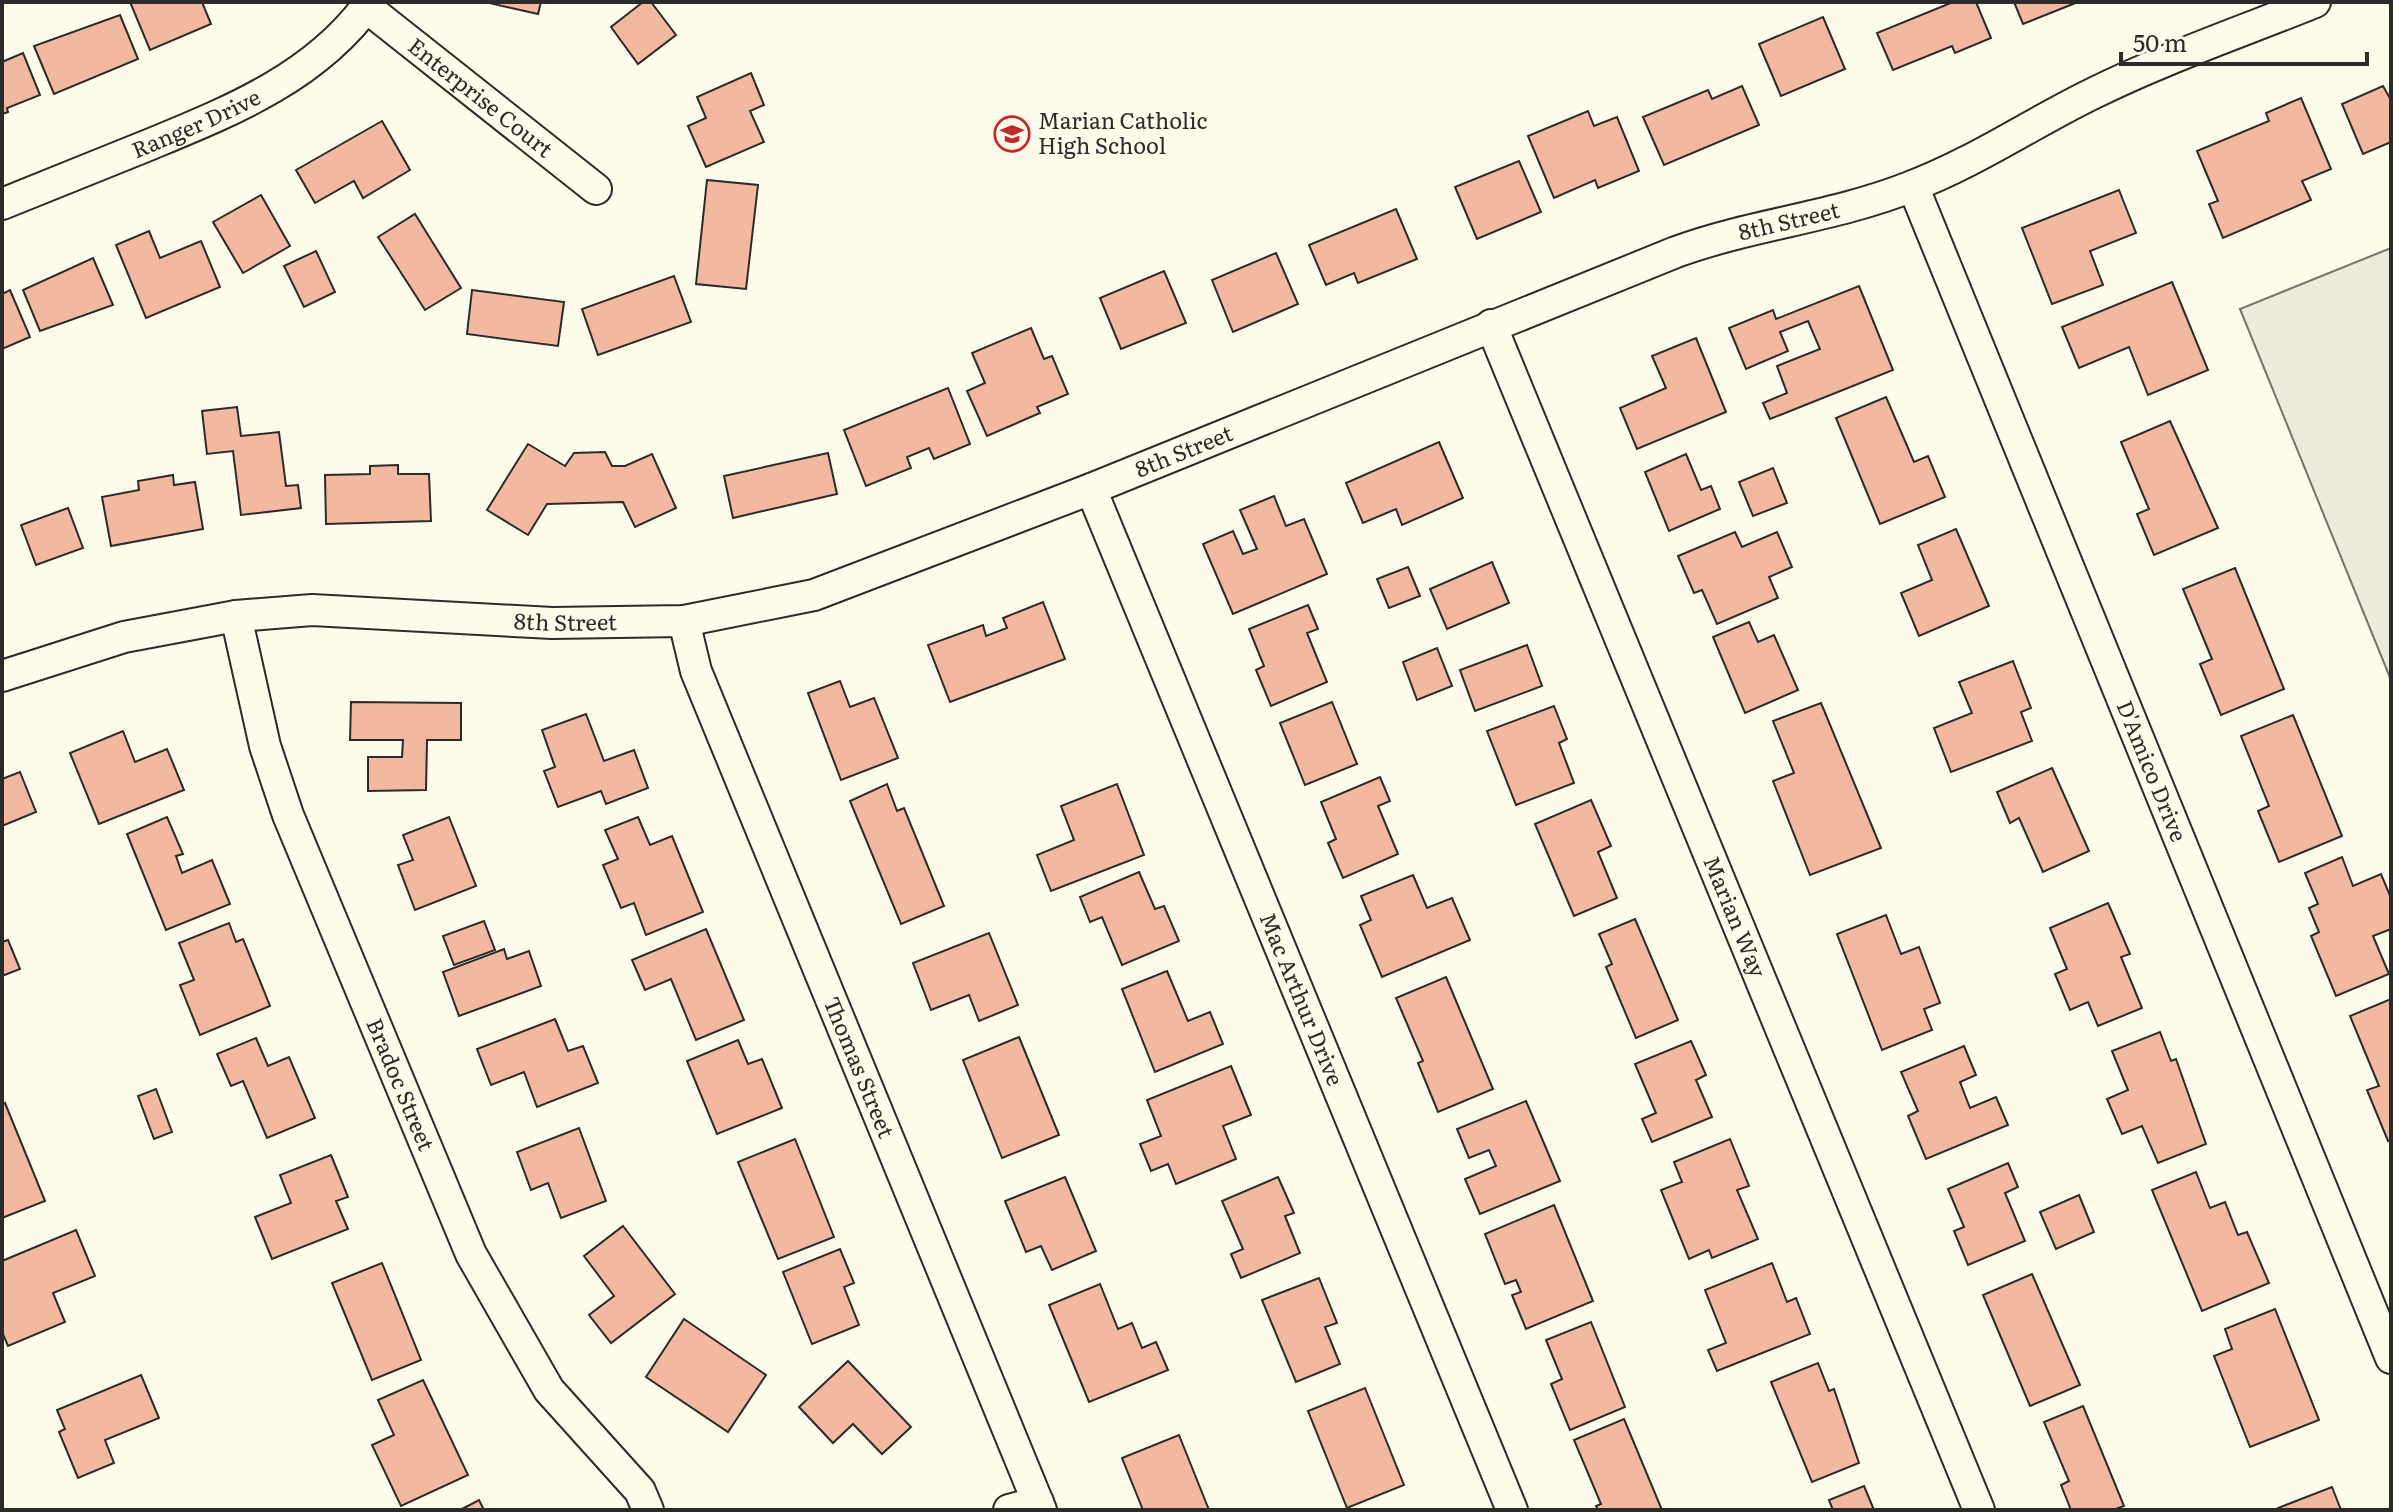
<svg xmlns="http://www.w3.org/2000/svg" width="2393" height="1512" viewBox="0 0 2393 1512" font-family="Literata,serif">
  <style>
    .green { fill: #ecebdb; stroke: #74746e; stroke-width: 2 }
    .building { fill: #f2b8a0; stroke: #2b2b2b; stroke-width: 2 }
    .lines { fill: none; stroke-linecap: round; stroke-linejoin: round }
    .street-casing { stroke: #2b2b2b; stroke-width: 34 }
    .street { stroke: #fdfbea; stroke-width: 30 }
    .labels { text-anchor: middle; stroke-width: 6; stroke-linejoin: round; paint-order: stroke }
    .street-label { font-size: 22px; fill: #2b2b2b; stroke: #fdfbea }
    .poi-label { font-size: 22px; fill: #2b2b2b; stroke: #fdfbea; text-anchor: start }
  </style>
  <rect width="100%" height="100%" fill="#fdfbea"/>
  <path class="green" d="M2391,248V680L2240,309Z"/>
  <g class="building">
    <path d="M130,2H202L211,24L150,50Z"/>
    <path d="M485,2H541L538,14Z"/>
    <path d="M643,2H651L676,35L638,64L611,27Z"/>
    <path d="M1953,2H1976L1991,38L1955,53L1952,46L1893,70L1877,33Z"/>
    <path d="M2014,2H2078L2023,24Z"/>
    <path d="M120,15L138,59L54,94L34,46Z"/>
    <path d="M1823,17L1845,69L1781,96L1759,44Z"/>
    <path d="M23,53L40,95L7,108L8,112L2,114V62Z"/>
    <path d="M751,73L764,105L750,111L764,142L706,167L688,126L706,118L697,97Z"/>
    <path d="M1742,86L1759,125L1664,165L1643,117L1708,90L1712,99Z"/>
    <path d="M2383,86L2391,100V142L2363,154L2342,104Z"/>
    <path d="M2301,98L2331,169L2302,181L2311,200L2223,238L2209,204L2218,201L2197,151L2269,121L2266,113Z"/>
    <path d="M1588,111L1594,126L1617,117L1639,171L1598,188L1595,180L1554,198L1528,136Z"/>
    <path d="M382,121L410,170L363,198L354,181L315,203L296,170Z"/>
    <path d="M1519,161L1541,212L1477,239L1455,187Z"/>
    <path d="M707,180L758,185L746,289L696,284Z"/>
    <path d="M2119,190L2136,233L2090,251L2103,285L2052,304L2022,228Z"/>
    <path d="M261,195L290,246L243,273L213,222Z"/>
    <path d="M1396,209L1417,259L1358,283L1354,273L1326,285L1309,245Z"/>
    <path d="M415,214L461,288L425,310L378,237Z"/>
    <path d="M149,231L160,258L201,241L220,287L146,318L116,245Z"/>
    <path d="M316,251L335,292L304,307L284,266Z"/>
    <path d="M1276,253L1298,304L1233,332L1212,280Z"/>
    <path d="M93,258L113,305L40,331L23,290Z"/>
    <path d="M1164,271L1186,323L1121,349L1100,298Z"/>
    <path d="M674,276L691,322L598,355L582,309Z"/>
    <path d="M2172,282L2208,370L2148,395L2129,347L2079,368L2062,327Z"/>
    <path d="M1859,286L1893,370L1770,419L1763,403L1787,393L1777,366L1820,349L1808,321L1780,332L1788,351L1746,369L1729,328L1773,310L1776,319Z"/>
    <path d="M10,290L30,337L2,349V294Z"/>
    <path d="M472,290L564,302L558,346L467,334Z"/>
    <path d="M1031,328L1044,359L1052,356L1068,394L1037,407L1040,413L987,436L967,391L985,383L972,353Z"/>
    <path d="M1696,338L1726,412L1637,449L1620,408L1666,388L1652,356Z"/>
    <path d="M948,388L970,444L934,459L929,448L907,457L911,468L866,486L844,430Z"/>
    <path d="M1886,397L1914,462L1928,456L1945,497L1880,524L1836,418Z"/>
    <path d="M237,407L241,436L279,432L286,486L298,485L301,508L241,515L233,451L207,454L202,411Z"/>
    <path d="M2170,421L2218,528L2154,555L2137,514L2149,509L2121,442Z"/>
    <path d="M1439,442L1463,498L1402,525L1396,509L1363,523L1346,483Z"/>
    <path d="M528,444L565,466L574,453L605,452L612,466H625L652,454L676,508L635,527L623,502L547,504L528,535L487,510Z"/>
    <path d="M828,453L837,494L733,518L724,476Z"/>
    <path d="M1686,454L1701,490L1711,486L1720,509L1669,531L1645,472Z"/>
    <path d="M398,465V474H429L431,521L326,524L325,475L370,474V466Z"/>
    <path d="M1773,468L1787,503L1753,516L1739,482Z"/>
    <path d="M173,475L174,485L195,482L203,529L111,546L102,497L139,490L138,481Z"/>
    <path d="M1274,496L1286,526L1304,519L1327,574L1233,614L1203,544L1233,531L1243,554L1257,549L1240,510Z"/>
    <path d="M68,508L83,548L36,565L21,525Z"/>
    <path d="M1956,529L1989,606L1919,636L1901,593L1932,580L1918,545Z"/>
    <path d="M1735,532L1742,547L1777,532L1792,567L1769,577L1778,598L1717,624L1702,590L1694,593L1678,556Z"/>
    <path d="M1492,562L1509,603L1447,629L1430,589Z"/>
    <path d="M1408,567L1420,596L1389,608L1377,579Z"/>
    <path d="M2235,568L2284,689L2221,715L2200,664L2212,659L2183,589Z"/>
    <path d="M1043,602L1065,659L950,702L928,645L983,625L986,636L1007,628L1003,618Z"/>
    <path d="M1308,605L1318,629L1307,633L1327,682L1271,706L1256,670L1264,666L1249,629Z"/>
    <path d="M1749,622L1758,642L1774,635L1798,690L1745,713L1713,637Z"/>
    <path d="M1527,645L1542,686L1475,711L1460,670Z"/>
    <path d="M1437,648L1452,686L1417,700L1403,662Z"/>
    <path d="M2013,661L2031,708L2021,712L2032,741L1951,772L1934,728L1972,713L1959,682Z"/>
    <path d="M840,681L850,707L874,698L898,758L841,780L808,693Z"/>
    <path d="M351,702L461,703V740H427L426,790L368,791V757H402L403,740H350Z"/>
    <path d="M1332,702L1357,764L1305,785L1280,723Z"/>
    <path d="M1821,703L1881,848L1810,875L1773,781L1794,773L1773,721Z"/>
    <path d="M1554,706L1567,739L1559,743L1574,783L1516,805L1487,731Z"/>
    <path d="M586,714L604,761L634,750L648,788L606,804L601,791L558,807L544,771L555,767L542,730Z"/>
    <path d="M2293,715L2342,836L2279,862L2258,811L2269,806L2241,736Z"/>
    <path d="M123,731L135,762L167,749L184,790L99,824L70,753Z"/>
    <path d="M2052,768L2089,851L2043,872L2019,818L2010,823L1997,792Z"/>
    <path d="M20,772L36,812L2,826V779Z"/>
    <path d="M1380,777L1390,801L1378,806L1398,854L1343,878L1328,843L1336,839L1321,802Z"/>
    <path d="M887,784L897,811L904,808L944,906L901,924L850,801Z"/>
    <path d="M1117,784L1144,855L1051,891L1037,855L1074,840L1061,806Z"/>
    <path d="M1591,800L1611,846L1598,852L1617,898L1574,916L1535,824Z"/>
    <path d="M167,817L183,854L176,856L182,873L212,860L230,904L166,930L127,834Z"/>
    <path d="M449,817L476,886L415,910L398,865L413,860L403,835Z"/>
    <path d="M638,817L650,845L672,836L703,912L646,935L634,903L621,908L603,865L618,859L605,830Z"/>
    <path d="M2342,857L2353,886L2381,874L2391,898V929L2373,936L2389,974L2336,996L2311,936L2319,932L2309,908L2318,904L2305,873Z"/>
    <path d="M1139,872L1155,909L1164,906L1179,941L1122,965L1102,917L1090,922L1080,897Z"/>
    <path d="M1413,875L1427,908L1452,898L1470,940L1382,977L1360,925L1371,920L1361,896Z"/>
    <path d="M2108,903L2130,954L2121,957L2142,1008L2098,1026L2088,1002L2070,1010L2055,974L2067,969L2050,928Z"/>
    <path d="M1886,915L1901,954L1919,947L1940,1003L1924,1009L1932,1030L1882,1050L1837,934Z"/>
    <path d="M1635,919L1678,1020L1636,1038L1606,967L1612,964L1599,934Z"/>
    <path d="M484,921L495,950L454,965L443,936Z"/>
    <path d="M229,923L236,942L243,939L270,1006L200,1035L180,985L194,980L179,943Z"/>
    <path d="M706,929L744,1020L696,1040L671,979L645,990L632,960Z"/>
    <path d="M989,933L1018,1005L979,1021L969,995L931,1010L913,963Z"/>
    <path d="M8,940L20,969L2,976V942Z"/>
    <path d="M504,949L507,959L529,951L541,986L459,1016L443,972Z"/>
    <path d="M1167,971L1188,1021L1210,1012L1223,1044L1155,1072L1122,989Z"/>
    <path d="M1446,977L1493,1089L1438,1112L1418,1063L1423,1061L1396,998Z"/>
    <path d="M2391,999V1140L2388,1141L2367,1090L2379,1086L2350,1016Z"/>
    <path d="M555,1019L568,1051L583,1046L598,1083L537,1107L524,1072L491,1085L477,1049Z"/>
    <path d="M2160,1032L2171,1061L2176,1059L2206,1144L2158,1163L2142,1126L2122,1134L2107,1099L2128,1090L2112,1051Z"/>
    <path d="M1019,1037L1059,1135L1002,1158L963,1060Z"/>
    <path d="M256,1038L268,1066L289,1057L315,1118L267,1138L243,1081L231,1086L217,1054Z"/>
    <path d="M738,1040L748,1064L762,1059L782,1108L717,1134L687,1061Z"/>
    <path d="M1691,1041L1706,1075L1696,1080L1712,1117L1652,1142L1642,1119L1656,1113L1635,1064Z"/>
    <path d="M1964,1046L1976,1075L1960,1082L1970,1108L1996,1097L2008,1125L1926,1159L1908,1116L1918,1111L1901,1072Z"/>
    <path d="M1231,1066L1251,1115L1223,1126L1236,1159L1176,1184L1168,1164L1151,1171L1140,1144L1161,1136L1147,1100Z"/>
    <path d="M156,1089L172,1132L154,1139L138,1096Z"/>
    <path d="M1526,1101L1560,1181L1480,1214L1465,1179L1496,1166L1489,1150L1469,1158L1457,1129Z"/>
    <path d="M5,1103L45,1201L2,1218V1105Z"/>
    <path d="M579,1128L606,1201L561,1218L548,1183L531,1190L517,1152Z"/>
    <path d="M795,1139L834,1237L778,1259L738,1162Z"/>
    <path d="M1730,1139L1749,1186L1737,1190L1758,1239L1712,1258L1709,1250L1689,1259L1661,1190L1682,1182L1674,1162Z"/>
    <path d="M331,1155L348,1197L336,1201L348,1229L272,1259L255,1217L291,1203L280,1175Z"/>
    <path d="M2008,1163L2018,1187L2005,1193L2025,1241L1968,1265L1954,1231L1964,1227L1948,1189Z"/>
    <path d="M2196,1172L2210,1208L2225,1202L2238,1235L2247,1232L2269,1283L2202,1311L2152,1190Z"/>
    <path d="M1065,1177L1096,1251L1052,1270L1041,1246L1026,1252L1005,1201Z"/>
    <path d="M1278,1177L1294,1213L1285,1216L1300,1253L1241,1278L1231,1254L1243,1249L1222,1201Z"/>
    <path d="M2079,1195L2094,1232L2056,1249L2040,1212Z"/>
    <path d="M1554,1205L1593,1301L1526,1329L1512,1295L1521,1292L1516,1280L1505,1284L1485,1234Z"/>
    <path d="M623,1226L675,1294L611,1343L589,1315L614,1296L584,1256Z"/>
    <path d="M76,1230L95,1276L53,1293L65,1322L8,1346L2,1332V1261Z"/>
    <path d="M840,1249L854,1283L844,1287L859,1325L812,1344L783,1272Z"/>
    <path d="M382,1263L421,1360L372,1380L332,1283Z"/>
    <path d="M1772,1263L1787,1302L1796,1298L1810,1334L1717,1371L1708,1350L1726,1343L1705,1290Z"/>
    <path d="M2032,1274L2080,1385L2030,1406L1983,1295Z"/>
    <path d="M1319,1278L1337,1323L1325,1327L1340,1364L1296,1382L1262,1300Z"/>
    <path d="M1100,1284L1118,1329L1132,1323L1142,1348L1156,1342L1168,1370L1089,1402L1049,1305Z"/>
    <path d="M2275,1309L2319,1420L2250,1447L2214,1356L2232,1349L2225,1329Z"/>
    <path d="M684,1319L766,1375L728,1432L646,1377Z"/>
    <path d="M1591,1322L1625,1407L1570,1430L1551,1384L1562,1379L1546,1340Z"/>
    <path d="M848,1361L911,1427L882,1454L853,1424L833,1443L799,1407Z"/>
    <path d="M1818,1363L1829,1391L1834,1389L1859,1463L1812,1482L1771,1382Z"/>
    <path d="M141,1375L159,1418L105,1440L114,1463L78,1478L59,1432L65,1429L57,1410Z"/>
    <path d="M423,1380L468,1475L401,1506L372,1445L394,1435L378,1400Z"/>
    <path d="M1365,1388L1404,1485L1347,1508L1308,1411Z"/>
    <path d="M2083,1406L2124,1506L2113,1510H2071L2061,1485L2069,1481L2044,1422Z"/>
    <path d="M1624,1419L1662,1510H1598L1596,1506L1601,1504L1574,1440Z"/>
    <path d="M1179,1435L1209,1510H1143L1122,1458Z"/>
    <path d="M1864,1486L1874,1510H1833L1829,1500Z"/>
    <path d="M2332,1487L2341,1510H2279L2278,1508Z"/>
    <path d="M479,1500L484,1510H460Z"/>
  </g>
  <g class="lines">
    <defs>
      <g id="street">
        <path id="s1" d="M366,7L596,189"/>
        <path id="s2" d="M1913,186L2391,1358"/>
        <path id="s3" d="M2,204C52,184 101,164 151,144C233,110 316,77 370,2"/>
        <path id="s4" d="M1491,325L1979,1510"/>
        <path id="s5" d="M1091,489L1512,1510"/>
        <path id="s6" d="M236,616L265,746L288,815L471,1254L549,1390L640,1491L648,1510"/>
        <path id="s7" d="M684,621L696,671L1041,1510"/>
        <path id="s8" d="M2,676L124,637L236,616L312,610L552,623L684,621L814,595L1091,489L1676,252C1753,224 1834,217 1910,187C1976,162 2032,123 2094,93C2165,58 2241,32 2315,2"/>
        <path d="M1009,1510L1038,1502"/>
      </g>
    </defs>
    <use href="#street" class="street-casing"/>
    <use href="#street" class="street"/>
  </g>
  <defs>
    <symbol id="school-ring" viewBox="-11 -11 22 22"><circle r="9.5" fill="#fdfbea" stroke="#c62828" stroke-width="1.5"/><path d="M0-5L7-2L0 1L-7-2ZM-4 1L0 2.5L4 1V4Q0 6-4 4Z" fill="#c62828"/></symbol>
  </defs>
  <g fill-rule="evenodd">
    <use href="#school-ring" x="992" y="114" width="40" height="40"/>
  </g>
  <g class="labels">
    <g class="street-label">
      <text dy="8" stroke="none"><textPath href="#s1" startOffset="146">Enterprise Court</textPath></text>
      <text dy="8" stroke="none"><textPath href="#s3" startOffset="210">Ranger Drive</textPath></text>
      <text dy="8" stroke="none"><textPath href="#s8" startOffset="1868">8th Street</textPath></text>
      <text dy="8" stroke="none"><textPath href="#s8" startOffset="1220">8th Street</textPath></text>
      <text dy="8" stroke="none"><textPath href="#s8" startOffset="572">8th Street</textPath></text>
      <text dy="8" stroke="none"><textPath href="#s2" startOffset="632">D'Amico Drive</textPath></text>
      <text dy="8" stroke="none"><textPath href="#s4" startOffset="640">Marian Way</textPath></text>
      <text dy="8" stroke="none"><textPath href="#s5" startOffset="552">Mac Arthur Drive</textPath></text>
      <text dy="8" stroke="none"><textPath href="#s7" startOffset="480">Thomas Street</textPath></text>
      <text dy="8" stroke="none"><textPath href="#s6" startOffset="498">Bradoc Street</textPath></text>
    </g>
    <g class="poi-label">
      <text x="1038" y="129">Marian Catholic<tspan x="1038" dy="25">High School</tspan></text>
    </g>
  </g>
  <rect width="2393" height="1512" fill="none" stroke="#2b2b2b" stroke-width="8"/>
  <path d="M2121 52v12h246v-12" fill="none" stroke="#2b2b2b" stroke-width="4"/>
  <text x="2133" y="52" font-size="24" fill="#2b2b2b" stroke="#fdfbea" stroke-width="6" paint-order="stroke">50 m</text>
</svg>
